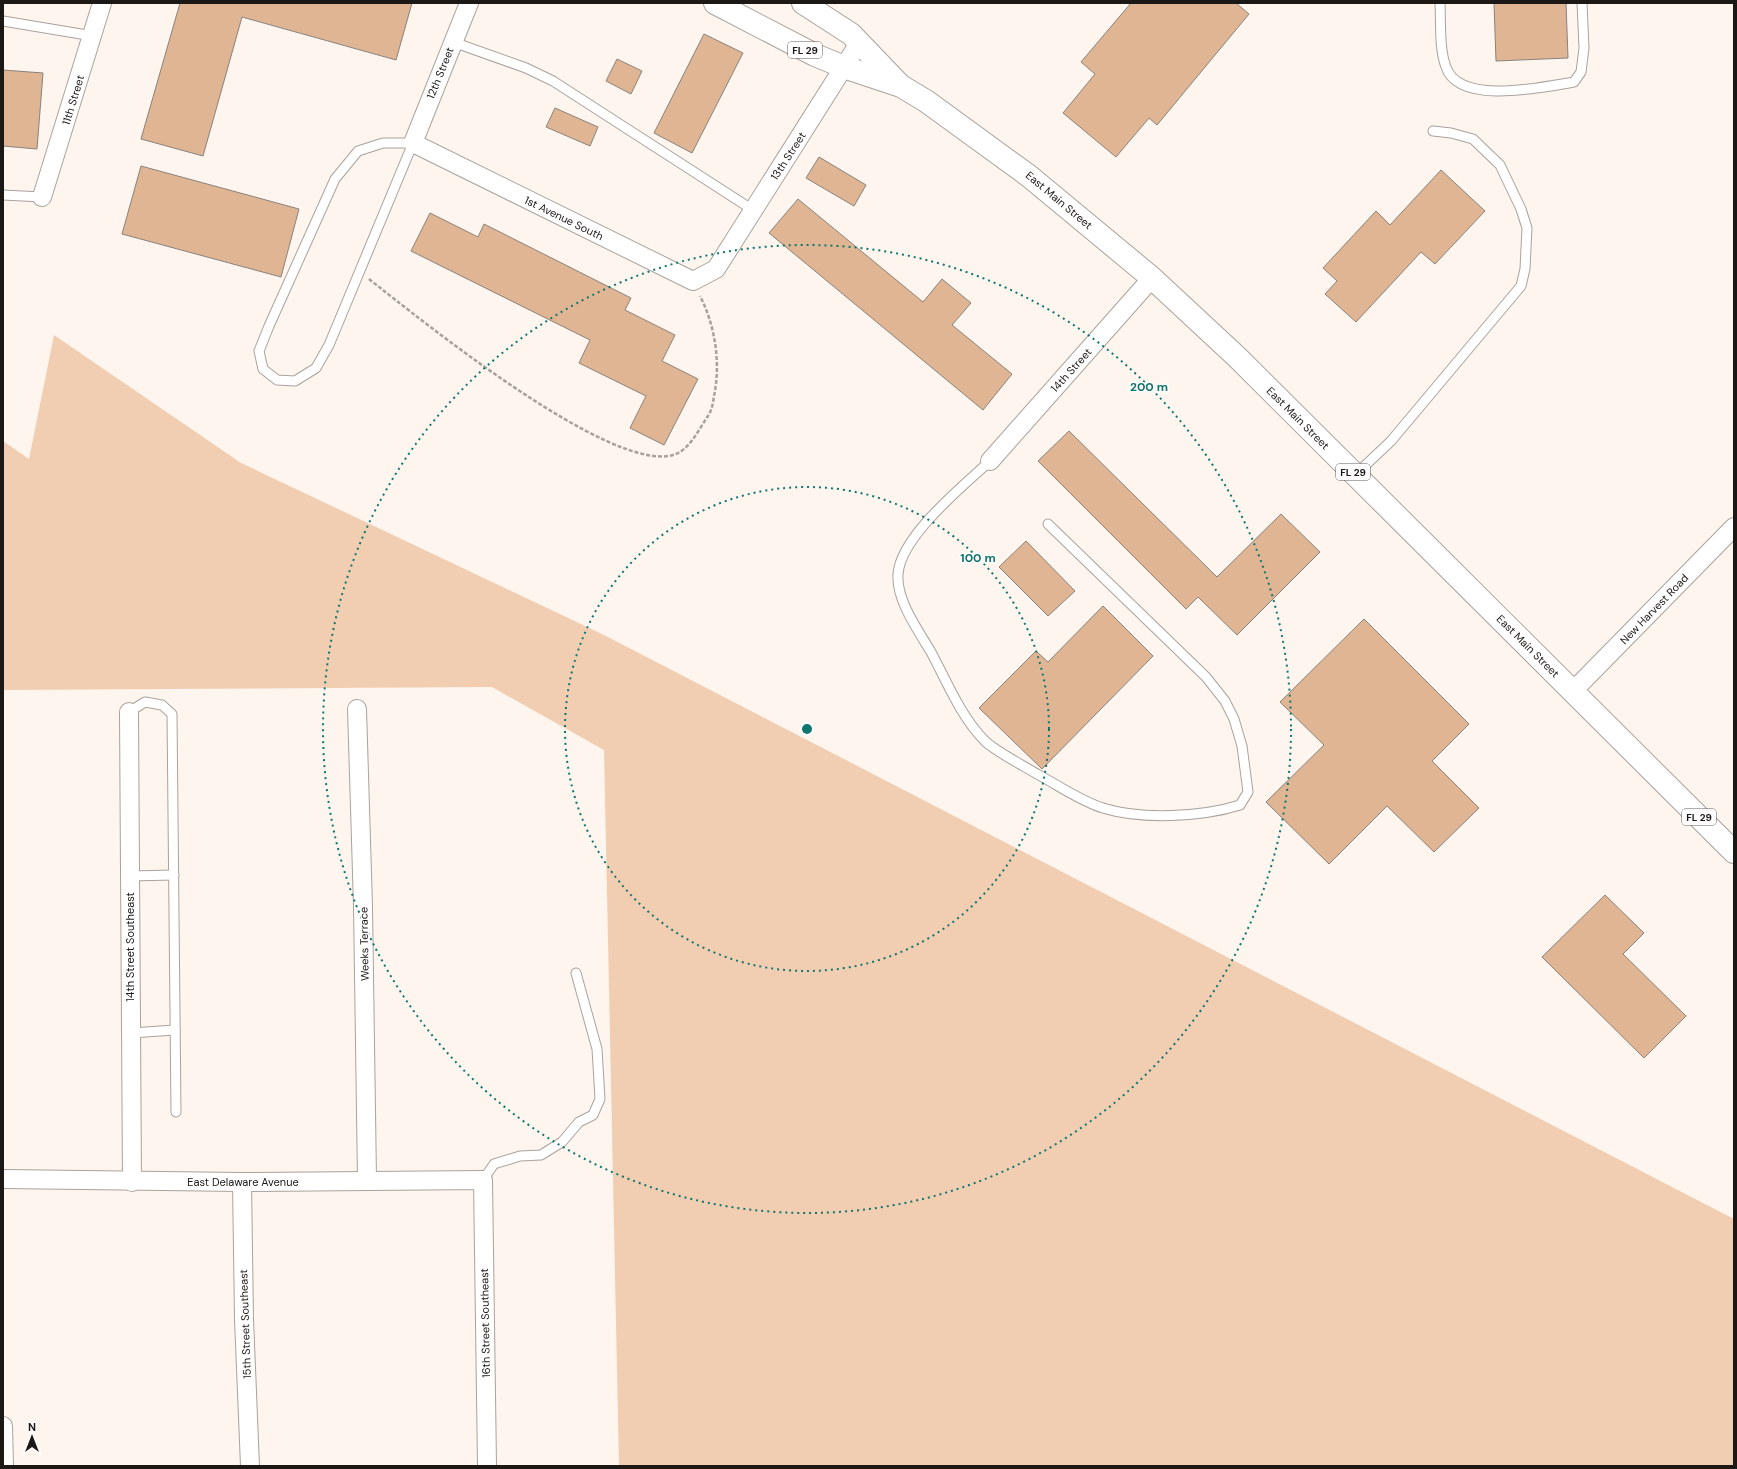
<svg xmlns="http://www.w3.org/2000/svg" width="1737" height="1469" viewBox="0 0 1737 1469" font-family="'DM Sans',sans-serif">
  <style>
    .green { fill: #f1ceb2 }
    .building { fill: #e0b594; stroke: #89827c }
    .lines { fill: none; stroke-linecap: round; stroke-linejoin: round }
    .lane-casing { stroke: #aaa29c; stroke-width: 11 }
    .street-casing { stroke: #aaa29c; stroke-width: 20 }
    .highway-casing { stroke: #aaa29c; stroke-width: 24 }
    .path { stroke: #a7a19c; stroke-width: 2.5; stroke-dasharray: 4 2; stroke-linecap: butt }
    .lane { stroke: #fff; stroke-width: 9 }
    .street { stroke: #fff; stroke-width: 18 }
    .highway { stroke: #fff; stroke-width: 22 }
    .ring { fill: none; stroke: #0f766e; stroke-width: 2; stroke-dasharray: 2 4 }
    .labels { text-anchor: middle; stroke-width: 3; stroke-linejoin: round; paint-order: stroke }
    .shield { fill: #fff; stroke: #5f5d5c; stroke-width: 1 }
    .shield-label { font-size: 10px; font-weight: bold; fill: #1b1816 }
    .street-label { font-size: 11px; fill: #1b1816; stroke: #fff }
    .centre { fill: #0f766e; stroke: #fff; stroke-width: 2 }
    .ring-label { font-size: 12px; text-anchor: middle; font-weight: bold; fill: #0f766e; stroke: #fff; stroke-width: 3; stroke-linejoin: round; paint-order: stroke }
  </style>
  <rect width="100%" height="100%" fill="#fdf5ee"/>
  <path class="green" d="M54,335L241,463L602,634L1734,1219V1466H619L604,750L492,687L3,690V441L29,459Z"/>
  <g class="building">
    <path d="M180,3H412L396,60L242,17L203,156L141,139Z"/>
    <path d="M1131,3H1236L1249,14L1157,125L1149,118L1116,157L1063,113L1095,74L1081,62Z"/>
    <path d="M1494,3H1566L1568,58L1496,61Z"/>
    <path d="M704,34L743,53L692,153L654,133Z"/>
    <path d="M617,59L642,71L631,94L606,81Z"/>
    <path d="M3,70L43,73L37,149L3,146Z"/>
    <path d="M555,108L598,127L590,146L546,127Z"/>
    <path d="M819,157L866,185L854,206L806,178Z"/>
    <path d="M141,166L299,209L281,277L122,234Z"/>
    <path d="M1441,170L1485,211L1435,264L1421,252L1356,322L1325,294L1337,281L1323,268L1376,211L1390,225Z"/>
    <path d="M798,199L923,302L942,279L971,303L952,325L1012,374L983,410L769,233Z"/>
    <path d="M430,213L478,237L484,224L631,298L625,310L675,335L662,361L698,379L664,445L630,428L646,396L579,363L590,340L411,251Z"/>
    <path d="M1069,431L1217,577L1281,514L1320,552L1237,635L1198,597L1186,609L1038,461Z"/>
    <path d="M1026,541L1075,591L1048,616L999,567Z"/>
    <path d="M1103,606L1153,656L1042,769L979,708L1036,651L1048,662Z"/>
    <path d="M1364,619L1469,724L1432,761L1479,808L1434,852L1387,806L1329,864L1266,802L1324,745L1280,702Z"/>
    <path d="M1605,895L1644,933L1623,954L1686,1016L1644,1058L1542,957Z"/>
  </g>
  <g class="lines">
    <defs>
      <g id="lane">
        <path d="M1440,3C1441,22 1439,49 1446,67C1459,106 1543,87 1574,82L1581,72L1584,48L1582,3"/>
        <path d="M3,21L93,36"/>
        <path d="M453,42L526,68L553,81L753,210"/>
        <path d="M383,143H413L329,345L316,368L295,381L277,380L263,369L259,351L269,326L335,179L358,151Z"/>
        <path d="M3,195L42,197"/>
        <path d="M990,461C962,487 901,536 898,574C896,600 918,630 931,652C947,682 961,717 985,741C995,751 1024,766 1037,774C1058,785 1080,801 1103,808C1141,820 1202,817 1240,805L1248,792L1242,746L1234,719L1225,701L1206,677L1048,524"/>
        <path d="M1355,475L1391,441L1521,286L1525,269L1527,228L1521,209L1500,165L1473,139L1451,133L1433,131"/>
        <path d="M129,712L145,702L162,705L172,714L176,1112"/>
        <path d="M130,876L174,875"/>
        <path d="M131,1033L175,1030"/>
        <path d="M483,1180L494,1164L520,1156L541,1155L562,1142L579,1122L593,1115L600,1099L597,1049L576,973"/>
      </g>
      <g id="street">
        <path d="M469,3L413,143L693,281L716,269L859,43"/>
        <path d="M42,197L102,3"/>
        <path d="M990,461L1152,278"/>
        <path d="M1573,691L1734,527"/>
        <path d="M357,709L363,906L367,1180"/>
        <path d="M129,712L132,1182"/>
        <path d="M3,1179L242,1182L483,1180L487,1466"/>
        <path d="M242,1182L244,1319L250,1466"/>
        <path d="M3,1426L4,1466"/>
      </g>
      <g id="highway">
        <path d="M715,3L815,55L844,67L901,86L926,101L1029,176L1152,278L1237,357L1734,852"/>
        <path d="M803,3L851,34L899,84"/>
      </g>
    </defs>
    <use href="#lane" class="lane-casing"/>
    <use href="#street" class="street-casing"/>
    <use href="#highway" class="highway-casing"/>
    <path class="path" d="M369,279C421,320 610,473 673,455C689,451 699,429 708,416C712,410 713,403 714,396C721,363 715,325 700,296"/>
    <use href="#lane" class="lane"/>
    <use href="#street" class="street"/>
    <use href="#highway" class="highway"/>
  </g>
  <g class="ring">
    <circle cx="807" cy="729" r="242"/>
    <circle cx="807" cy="729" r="484"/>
  </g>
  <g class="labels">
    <g class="shield">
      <rect x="788" y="42" width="34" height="16" rx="3"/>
      <rect x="1336" y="464" width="34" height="16" rx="3"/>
      <rect x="1682" y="809" width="34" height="16" rx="3"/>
    </g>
    <g class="shield-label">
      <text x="805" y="54">FL 29</text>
      <text x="1353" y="476">FL 29</text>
      <text x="1699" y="821">FL 29</text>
    </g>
    <g class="street-label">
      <text transform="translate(440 73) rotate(-68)" y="4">12th Street</text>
      <text transform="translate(73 100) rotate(-73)" y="4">11th Street</text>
      <text transform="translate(788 156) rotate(-57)" y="4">13th Street</text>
      <text transform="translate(1059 200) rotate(40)" y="4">East Main Street</text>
      <text transform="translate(564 218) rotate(26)" y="4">1st Avenue South</text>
      <text transform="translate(1071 370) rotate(-48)" y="4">14th Street</text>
      <text transform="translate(1298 418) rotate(45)" y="4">East Main Street</text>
      <text transform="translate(1654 609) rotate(-46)" y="4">New Harvest Road</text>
      <text transform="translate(1528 646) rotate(45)" y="4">East Main Street</text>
      <text transform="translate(364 944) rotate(-91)" y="4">Weeks Terrace</text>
      <text transform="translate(130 947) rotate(-90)" y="4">14th Street Southeast</text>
      <text x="243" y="1186">East Delaware Avenue</text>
      <text transform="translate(485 1323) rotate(-91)" y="4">16th Street Southeast</text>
      <text transform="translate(245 1324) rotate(-92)" y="4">15th Street Southeast</text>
    </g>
  </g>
  <circle cx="807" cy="729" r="6" class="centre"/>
  <g class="ring-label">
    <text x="1149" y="391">200 m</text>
    <text x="978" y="562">100 m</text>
  </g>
  <rect width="1737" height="1469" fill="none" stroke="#1b1816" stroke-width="8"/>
  <g transform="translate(32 1437)" stroke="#ffffff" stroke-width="3" paint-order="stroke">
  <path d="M0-3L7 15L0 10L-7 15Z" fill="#1b1816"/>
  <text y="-6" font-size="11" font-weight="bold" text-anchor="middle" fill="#1b1816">N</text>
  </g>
</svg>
